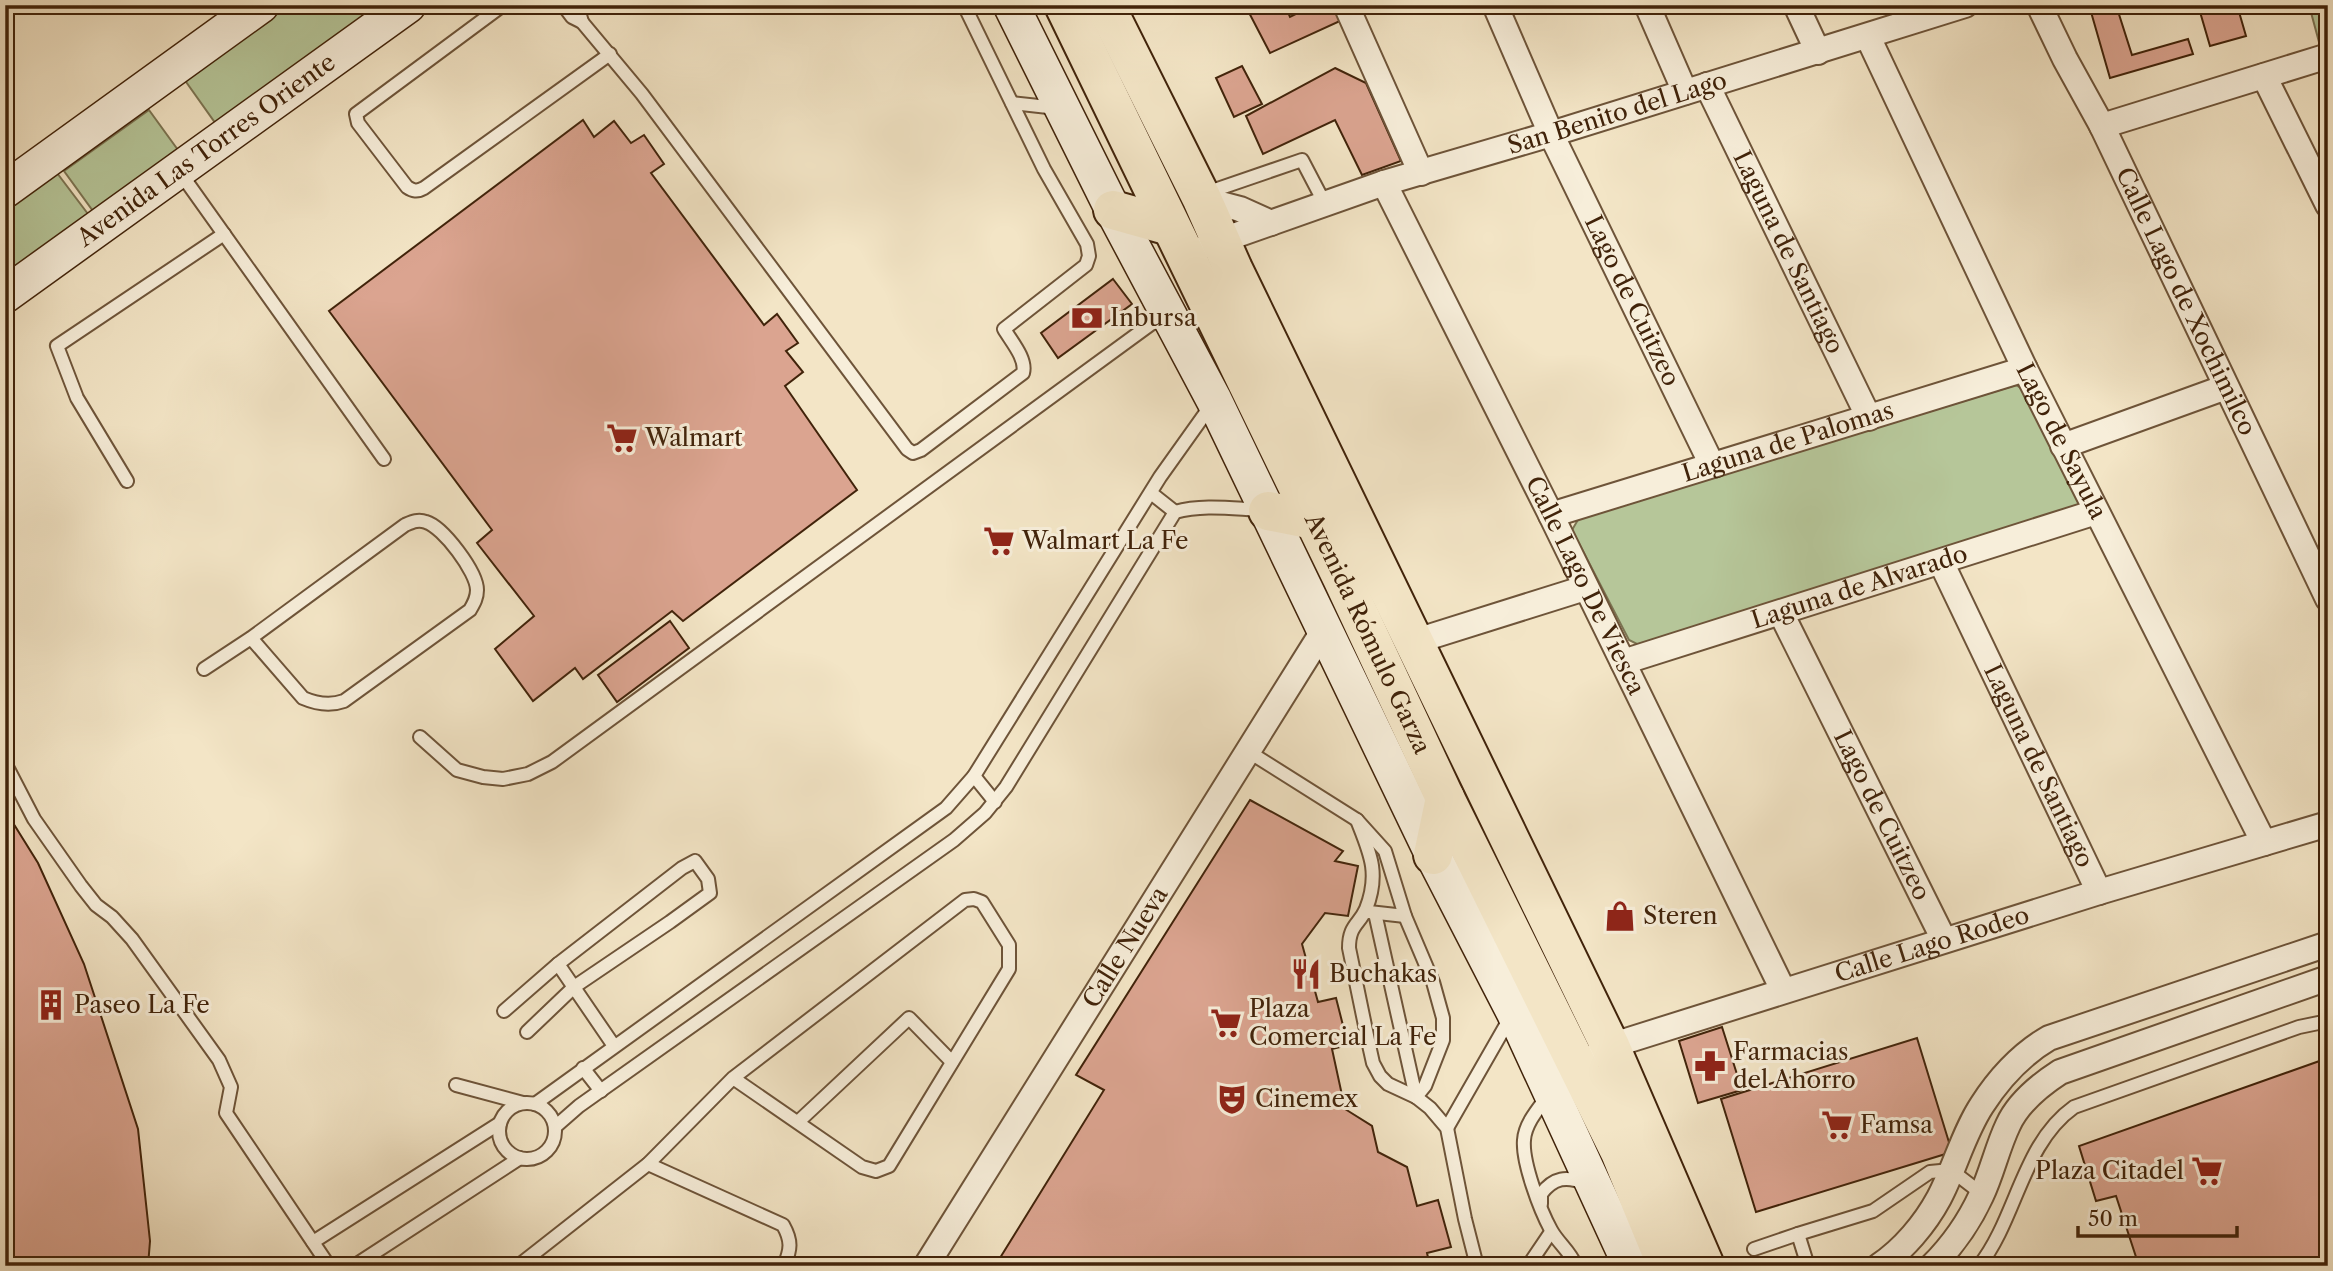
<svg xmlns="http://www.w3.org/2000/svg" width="2333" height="1271" viewBox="0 0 2333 1271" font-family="'Libre Caslon Text',serif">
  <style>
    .green { fill: #b6c699; stroke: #7c7452; stroke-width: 2 }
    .building { fill: #dba490; stroke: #41230a; stroke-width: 2 }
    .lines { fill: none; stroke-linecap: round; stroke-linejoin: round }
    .lane-casing { stroke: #6e5439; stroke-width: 16 }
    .street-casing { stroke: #6e5439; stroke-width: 28 }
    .secondary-casing { stroke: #41230a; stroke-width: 38 }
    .primary-casing { stroke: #41230a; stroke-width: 42 }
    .lane { stroke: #f7eeda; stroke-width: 12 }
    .street { stroke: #f7eeda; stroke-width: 24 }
    .secondary { stroke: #f7eeda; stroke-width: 35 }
    .primary { stroke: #f3e5c6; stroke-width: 38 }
    .labels { text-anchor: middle; stroke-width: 6; stroke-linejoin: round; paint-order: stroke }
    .street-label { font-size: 24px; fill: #41230a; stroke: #f7eeda }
    .poi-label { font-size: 24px; fill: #41230a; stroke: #f7eeda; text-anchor: start }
  </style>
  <rect width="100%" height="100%" fill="#f3e5c6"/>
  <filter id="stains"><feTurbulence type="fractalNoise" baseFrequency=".00286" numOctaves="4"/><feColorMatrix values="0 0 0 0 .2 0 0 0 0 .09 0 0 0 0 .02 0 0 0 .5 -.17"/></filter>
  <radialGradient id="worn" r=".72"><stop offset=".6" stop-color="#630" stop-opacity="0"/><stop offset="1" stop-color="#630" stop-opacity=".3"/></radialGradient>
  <g class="green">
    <path d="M282,5H389L216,124L184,79Z"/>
    <path d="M2309,5H2328V39L2319,42Z"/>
    <path d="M149,110L178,150L93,211L64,171Z"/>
    <path d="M54,169L91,218L5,279V203Z"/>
    <path d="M2016,385L2027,392L2085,500L2077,513L1641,646L1629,640L1572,530L1579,518Z"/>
  </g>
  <g class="building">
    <path d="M1181,5H1202L1185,13Z"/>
    <path d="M1245,5H1285L1290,17L1314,5H1333L1340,21L1270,53Z"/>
    <path d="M2089,5H2116L2132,55L2188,39L2193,54L2110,78Z"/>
    <path d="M2198,5H2237L2246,36L2210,46Z"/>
    <path d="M1242,66L1262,104L1234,117L1216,78Z"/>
    <path d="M1335,68L1366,83L1401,161L1362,175L1335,120L1263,154L1246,116Z"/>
    <path d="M583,120L594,137L614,121L631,143L644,135L664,164L651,173L764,325L777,314L798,343L786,351L803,372L785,386L857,490L683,621L672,611L583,679L575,668L533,701L495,649L534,616L477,543L492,530L329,311Z"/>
    <path d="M1113,279L1132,304L1058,358L1041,333Z"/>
    <path d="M670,621L689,648L617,702L598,675Z"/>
    <path d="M1250,800L1343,851L1335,861L1358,866L1348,916L1325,913L1302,944L1318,1002L1336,998L1348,1045L1332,1049L1345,1109L1372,1126L1378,1152L1407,1167L1417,1206L1438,1200L1451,1247L1427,1253L1430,1266H995L1104,1090L1076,1075Z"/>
    <path d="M5,810L38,863L84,964L138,1129L150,1241L148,1266H5Z"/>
    <path d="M1722,1027L1742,1090L1698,1103L1679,1041Z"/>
    <path d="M1917,1038L1952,1152L1756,1212L1721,1099Z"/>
    <path d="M2328,1058V1266H2139L2116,1196L2096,1201L2079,1146Z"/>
  </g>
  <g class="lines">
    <defs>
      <g id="lane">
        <path d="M503,5L356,114L358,123L407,187C413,191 417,192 424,188L610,54"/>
        <path d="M563,5L572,17L582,22L642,94L907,449L913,453L921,450L1023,373C1027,359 1011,341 1004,329L1086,265L1089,256L1087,244L1044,169L964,5"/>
        <path d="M577,5L582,22"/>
        <path d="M1012,103L1057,108"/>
        <path d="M179,171L384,459"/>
        <path d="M1203,194L1302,160L1325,204"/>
        <path d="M127,481L77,398L57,346L224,234"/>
        <path d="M1151,493L1175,512"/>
        <path d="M204,669L251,638L405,525C412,522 418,519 426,522C443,527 477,572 477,590C477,598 474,603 470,610L344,701C330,706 317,704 303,698L251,638"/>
        <path d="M420,737L457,770L483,777L503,779L528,774L552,762L1166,313"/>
        <path d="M1246,750L1357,820L1385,851L1405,916L1433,982L1443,1018V1040L1425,1086L1416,1097"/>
        <path d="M5,763L34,819L81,886L96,905L112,917L132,939L219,1060L231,1087L226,1113L329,1266"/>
        <path d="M974,776L995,802"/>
        <path d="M1357,820C1370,853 1380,873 1366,909C1359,925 1349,925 1349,948L1369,1045L1373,1063L1380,1076L1388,1084L1416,1097L1430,1108L1447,1128L1465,1219L1477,1266"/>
        <path d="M1369,912L1405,916"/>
        <path d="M1375,913L1416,1097"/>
        <path d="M504,1011L558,964"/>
        <path d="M527,1032L574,987L670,922L710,893L708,879L695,861L682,868L558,964L614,1046"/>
        <path d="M583,1068L601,1091"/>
        <path d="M456,1085L523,1103"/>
        <path d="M1547,1097C1538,1109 1525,1124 1524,1140C1522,1162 1540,1210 1551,1230C1558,1243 1570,1251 1576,1266"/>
        <circle cx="527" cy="1131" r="28"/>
        <path d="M535,1104L946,808L974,776L1160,477L1212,404"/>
        <path d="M798,1122L909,1018L952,1062"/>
        <path d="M555,1127L579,1106L954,840L985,813L1006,787L1175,512C1204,504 1234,509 1264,510"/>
        <path d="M1447,1128L1510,1018"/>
        <path d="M648,1164L783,1225C792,1241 791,1249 784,1266"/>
        <path d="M1541,1204V1194C1554,1177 1566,1176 1586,1183"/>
        <path d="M313,1242L500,1123"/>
        <path d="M1754,1249L1798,1234"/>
        <path d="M354,1266L520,1158"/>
        <path d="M518,1266L648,1164L733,1078L965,900L974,899L982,902L1009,945V969L889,1166L876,1171L862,1167L733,1078"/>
        <path d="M1528,1266L1551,1232"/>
        <path d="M1808,1266L1798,1234L1873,1211L1930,1172L1951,1170L1982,1194"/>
        <path d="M1979,1266C2017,1218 2022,1144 2074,1107L2299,1027L2328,1021"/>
      </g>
      <g id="street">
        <path d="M1346,5L1421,173"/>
        <path id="s1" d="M1495,5L1551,134L1712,465"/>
        <path d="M1647,5L1685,92"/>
        <path d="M1796,5L1818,52"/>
        <path id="s2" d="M2039,5L2065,59L2102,126L2328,599"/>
        <path id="s3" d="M1868,37L2025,369L2264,843"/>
        <path d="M2264,76L2328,205"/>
        <path id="s4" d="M1707,85L1869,418"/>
        <path d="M2102,126L2328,56"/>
        <path id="s5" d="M1384,183L1551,515L1783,990"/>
        <path d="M1202,199L1240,209L1271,223"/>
        <path id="s6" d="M1208,245L1384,183L1551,134L1965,5"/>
        <path d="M2063,446L2226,387"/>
        <path id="s7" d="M1551,515L2025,369"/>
        <path id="s8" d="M1941,562L2099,892"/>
        <path id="s9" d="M1781,613L1944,940"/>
        <path d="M1413,642L1585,588"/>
        <path id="s10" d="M1623,662L2096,512"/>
        <path id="s11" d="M1598,1054L1610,1046L2099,892L2328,824"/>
        <path id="s12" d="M926,1266L1325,628"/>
        <path d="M1879,1266C1903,1250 1925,1224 1939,1198C1955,1168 1963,1134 1982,1105C2000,1077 2020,1055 2049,1038L2328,944"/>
        <path d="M1932,1266C1952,1246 1969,1222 1981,1196C1992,1173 1997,1148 2008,1125C2018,1103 2040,1085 2060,1072L2328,978"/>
      </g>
      <g id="secondary">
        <path d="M1011,5L1113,210L1214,400L1433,855L1514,1012L1631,1266"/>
        <path d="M5,190L261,5"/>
        <path id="s13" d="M5,295L408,5"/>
      </g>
      <g id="primary">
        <path id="s14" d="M1064,5L1342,578L1445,798L1620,1152L1667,1266"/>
        <path d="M1105,5L1202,199L1233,269L1610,1046L1705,1266"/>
        <path d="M1113,210L1170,226"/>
        <path d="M1268,511L1314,520"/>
        <path d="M1433,855L1445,798"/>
      </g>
    </defs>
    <use href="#lane" class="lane-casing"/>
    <use href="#street" class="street-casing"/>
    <use href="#secondary" class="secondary-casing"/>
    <use href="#primary" class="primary-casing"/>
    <use href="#lane" class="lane"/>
    <use href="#street" class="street"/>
    <use href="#secondary" class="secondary"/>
    <use href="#primary" class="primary"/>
  </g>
  <defs>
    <symbol id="bank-bare" viewBox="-9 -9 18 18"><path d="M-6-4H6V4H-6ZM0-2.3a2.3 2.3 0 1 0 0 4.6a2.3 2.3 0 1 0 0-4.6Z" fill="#8f2418" stroke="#f7eeda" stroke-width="2.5" paint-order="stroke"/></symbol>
    <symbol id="supermarket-bare" viewBox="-9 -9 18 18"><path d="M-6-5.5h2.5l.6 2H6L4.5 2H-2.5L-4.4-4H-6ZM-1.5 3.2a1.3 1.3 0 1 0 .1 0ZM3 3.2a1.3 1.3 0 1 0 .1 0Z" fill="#8f2418" stroke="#f7eeda" stroke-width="2.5" paint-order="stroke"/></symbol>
    <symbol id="shop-bare" viewBox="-9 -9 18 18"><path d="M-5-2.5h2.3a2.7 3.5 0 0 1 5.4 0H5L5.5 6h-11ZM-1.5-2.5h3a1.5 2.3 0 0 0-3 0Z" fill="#8f2418" stroke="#f7eeda" stroke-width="2.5" paint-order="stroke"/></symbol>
    <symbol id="restaurant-bare" viewBox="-9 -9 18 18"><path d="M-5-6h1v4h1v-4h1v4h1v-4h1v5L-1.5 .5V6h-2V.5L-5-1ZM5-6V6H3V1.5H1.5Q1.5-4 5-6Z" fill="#8f2418" stroke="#f7eeda" stroke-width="2.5" paint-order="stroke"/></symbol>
    <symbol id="building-bare" viewBox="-9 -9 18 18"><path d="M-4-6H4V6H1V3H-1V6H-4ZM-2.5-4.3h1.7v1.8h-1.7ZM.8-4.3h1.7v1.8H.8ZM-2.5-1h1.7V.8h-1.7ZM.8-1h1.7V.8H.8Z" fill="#8f2418" stroke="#f7eeda" stroke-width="2.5" paint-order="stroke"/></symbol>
    <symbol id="pharmacy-bare" viewBox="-9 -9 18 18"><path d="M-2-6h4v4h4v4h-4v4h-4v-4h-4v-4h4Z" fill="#8f2418" stroke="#f7eeda" stroke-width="2.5" paint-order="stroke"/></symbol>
    <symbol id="theatre-bare" viewBox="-9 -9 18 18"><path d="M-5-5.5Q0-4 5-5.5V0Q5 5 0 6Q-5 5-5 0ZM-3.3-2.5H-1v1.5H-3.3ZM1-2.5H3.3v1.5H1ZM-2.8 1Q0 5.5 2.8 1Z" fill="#8f2418" stroke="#f7eeda" stroke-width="2.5" paint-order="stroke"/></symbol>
  </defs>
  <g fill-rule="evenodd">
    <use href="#bank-bare" x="1065" y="296" width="44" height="44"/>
    <use href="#supermarket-bare" x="600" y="416" width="44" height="44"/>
    <use href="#supermarket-bare" x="977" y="519" width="44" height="44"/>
    <use href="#shop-bare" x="1598" y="894" width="44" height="44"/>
    <use href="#restaurant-bare" x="1284" y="952" width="44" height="44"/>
    <use href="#building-bare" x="29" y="983" width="44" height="44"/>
    <use href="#supermarket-bare" x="1204" y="1001" width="44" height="44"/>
    <use href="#pharmacy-bare" x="1688" y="1044" width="44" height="44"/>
    <use href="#theatre-bare" x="1210" y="1077" width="44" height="44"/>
    <use href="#supermarket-bare" x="1815" y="1103" width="44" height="44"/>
    <use href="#supermarket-bare" x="2185" y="1149" width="44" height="44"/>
  </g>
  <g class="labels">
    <g class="street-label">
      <text dy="8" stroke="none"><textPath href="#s6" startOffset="430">San Benito del Lago</textPath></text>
      <text dy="8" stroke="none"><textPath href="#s13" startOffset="248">Avenida Las Torres Oriente</textPath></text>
      <text dy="8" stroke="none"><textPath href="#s4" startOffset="186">Laguna de Santiago</textPath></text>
      <text dy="8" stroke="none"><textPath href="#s1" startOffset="326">Lago de Cuitzeo</textPath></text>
      <text dy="8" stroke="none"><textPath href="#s2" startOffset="331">Calle Lago de Xochimilco</textPath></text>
      <text dy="8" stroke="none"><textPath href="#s7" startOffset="248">Laguna de Palomas</textPath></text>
      <text dy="8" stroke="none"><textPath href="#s3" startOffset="448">Lago de Sayula</textPath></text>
      <text dy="8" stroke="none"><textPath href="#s5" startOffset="450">Calle Lago De Viesca</textPath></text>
      <text dy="8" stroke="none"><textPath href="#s10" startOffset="248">Laguna de Alvarado</textPath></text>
      <text dy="8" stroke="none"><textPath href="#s14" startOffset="698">Avenida Rómulo Garza</textPath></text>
      <text dy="8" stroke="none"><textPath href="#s8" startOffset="226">Laguna de Santiago</textPath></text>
      <text dy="8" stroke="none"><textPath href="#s9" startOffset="226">Lago de Cuitzeo</textPath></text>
      <text dy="8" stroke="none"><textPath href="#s11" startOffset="352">Calle Lago Rodeo</textPath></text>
      <text dy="8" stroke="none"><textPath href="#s12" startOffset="376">Calle Nueva</textPath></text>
    </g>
    <g class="poi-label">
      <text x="1110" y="326">Inbursa</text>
      <text x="645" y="446">Walmart</text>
      <text x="1022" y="549">Walmart La Fe</text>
      <text x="1643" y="924">Steren</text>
      <text x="1329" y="982">Buchakas</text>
      <text x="74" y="1013">Paseo La Fe</text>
      <text x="1249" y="1017">Plaza<tspan x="1249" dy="28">Comercial La Fe</tspan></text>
      <text x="1733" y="1060">Farmacias<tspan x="1733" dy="28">del Ahorro</tspan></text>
      <text x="1255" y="1107">Cinemex</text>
      <text x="1860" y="1133">Famsa</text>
      <text x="2184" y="1179" text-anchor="end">Plaza Citadel</text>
    </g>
  </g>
  <rect width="2333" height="1271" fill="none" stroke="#f3e5c6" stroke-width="28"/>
  <rect x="7" y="7" width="2319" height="1257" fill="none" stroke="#41230a" stroke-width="3.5"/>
  <rect x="14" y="14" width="2305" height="1243" fill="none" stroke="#41230a" stroke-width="2"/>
  <path d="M2078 1226v10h159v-10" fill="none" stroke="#41230a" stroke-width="3.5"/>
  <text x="2088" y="1226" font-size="21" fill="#41230a" stroke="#f7eeda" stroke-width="5" paint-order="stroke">50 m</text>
  <rect width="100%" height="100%" filter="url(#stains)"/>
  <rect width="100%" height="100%" fill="url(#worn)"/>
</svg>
